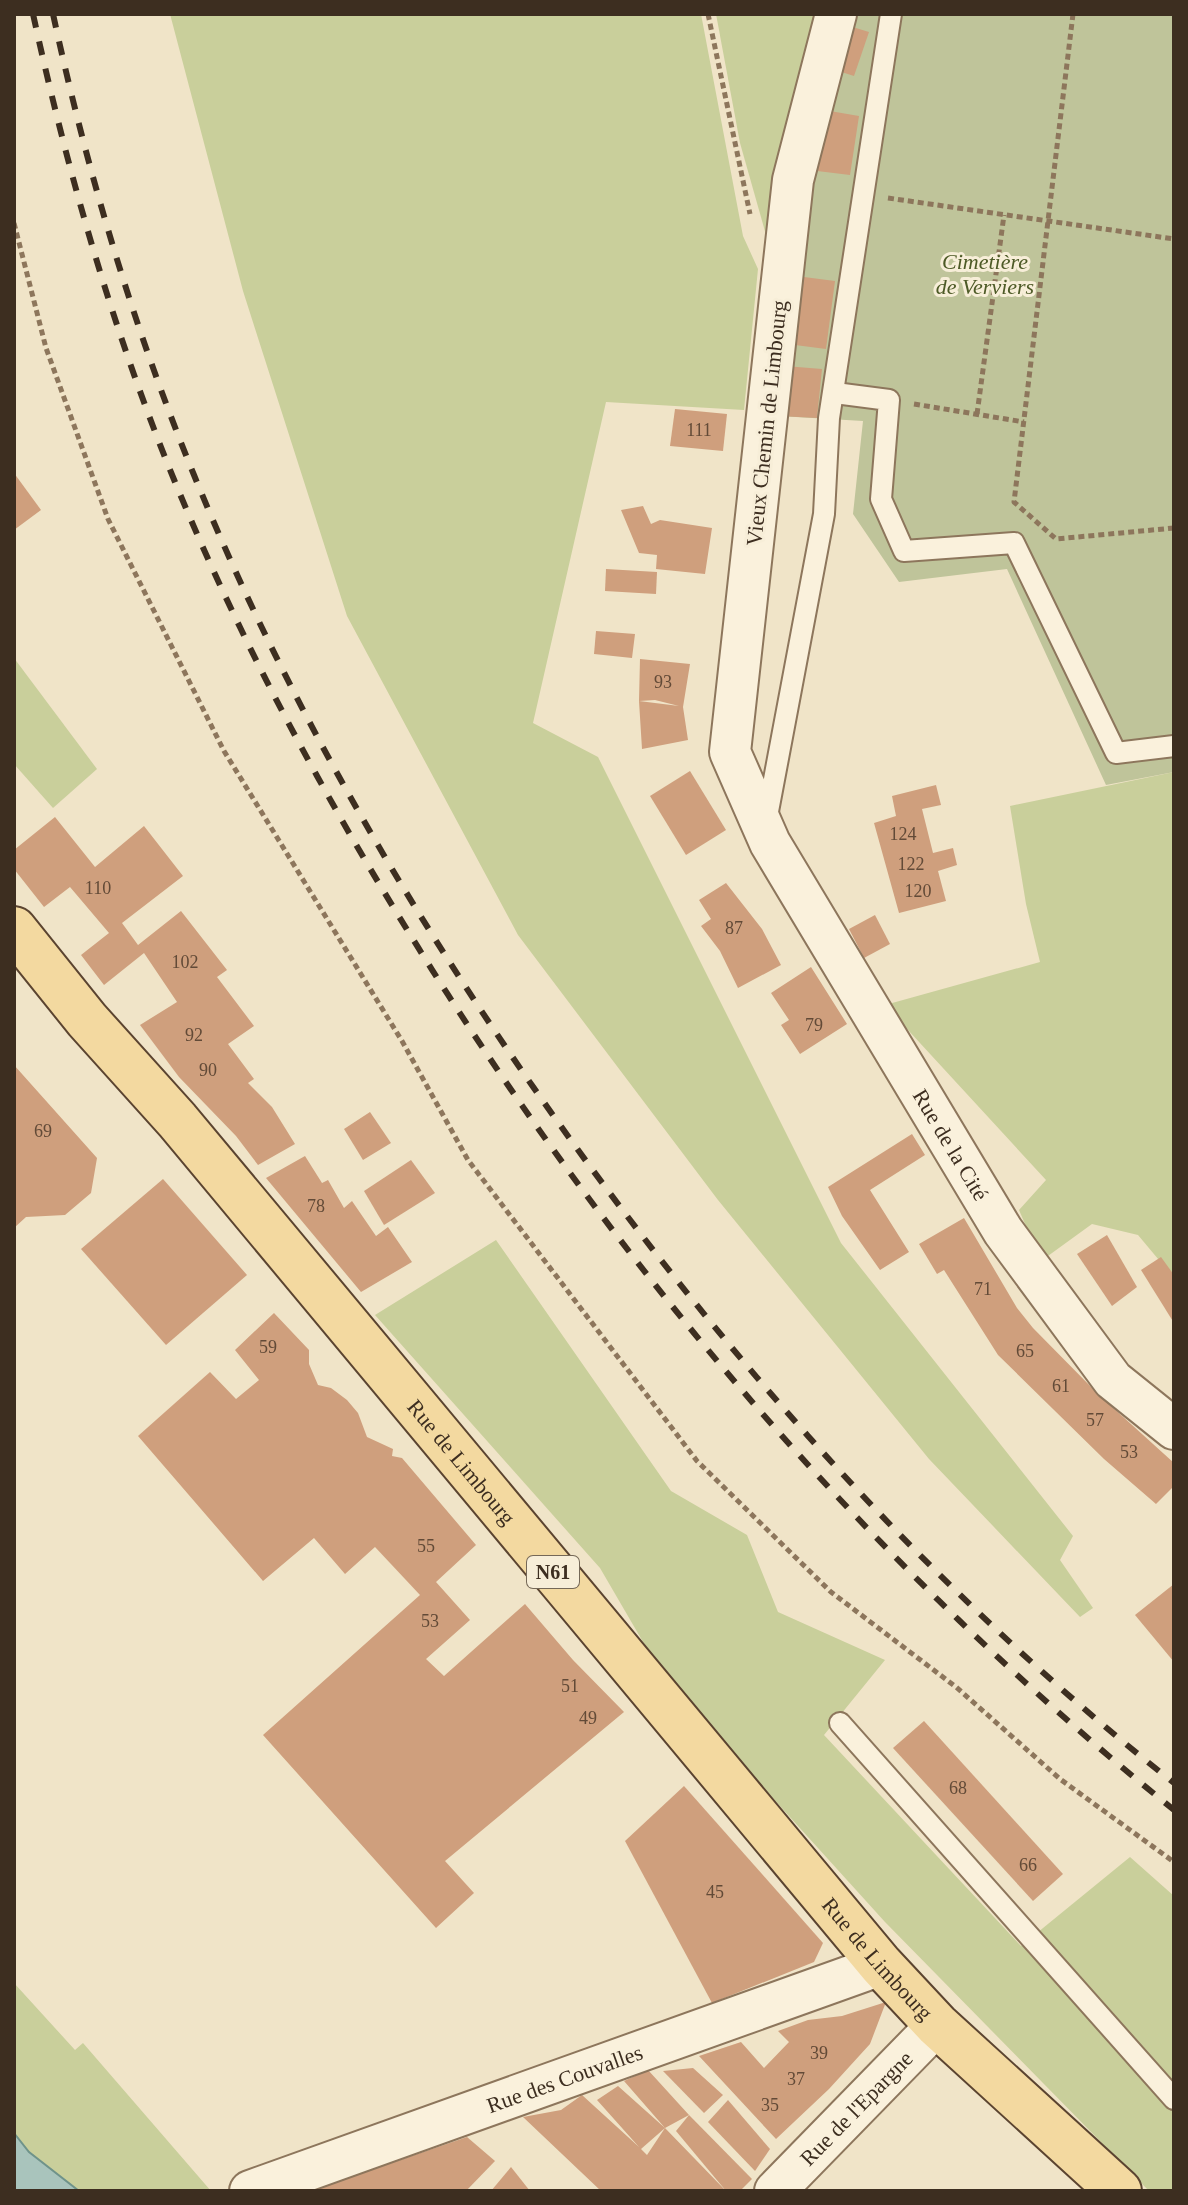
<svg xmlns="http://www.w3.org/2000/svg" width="1188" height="2205" viewBox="0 0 1188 2205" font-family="Georgia,serif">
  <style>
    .green { fill: #c9cf9b }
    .cemetery { fill: #bfc49a }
    .water { fill: #a9c4bc; stroke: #6f938a; stroke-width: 2 }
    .building { fill: #cf9f7d; fill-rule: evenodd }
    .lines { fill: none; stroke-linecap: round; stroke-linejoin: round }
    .lane-casing { stroke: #8d765c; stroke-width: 24 }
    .street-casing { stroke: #8d765c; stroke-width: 44 }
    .primary-casing { stroke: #5b4430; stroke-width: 48 }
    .path { stroke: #8d765c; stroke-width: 5; stroke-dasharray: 6 4; stroke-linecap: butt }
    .lane { stroke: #faf1dc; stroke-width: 20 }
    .street { stroke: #faf1dc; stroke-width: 40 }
    .primary { stroke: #f3d9a0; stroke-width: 44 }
    .rail { stroke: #3d2e20; stroke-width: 6; stroke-dasharray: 14 14; stroke-linecap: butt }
    .labels { text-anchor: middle; stroke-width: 6; stroke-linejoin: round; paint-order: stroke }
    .number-label { font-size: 18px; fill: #624a37 }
    .shield { fill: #f7eed8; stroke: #756857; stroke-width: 2 }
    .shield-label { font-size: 20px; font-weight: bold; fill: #3d2e20 }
    .park-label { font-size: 22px; font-style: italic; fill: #4d5a26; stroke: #f7eed8 }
    .street-label { font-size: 22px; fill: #3d2e20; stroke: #f7eed8 }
  </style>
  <rect width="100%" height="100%" fill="#f0e4c8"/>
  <g class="green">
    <path d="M170,14H701L743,236L758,269L744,410L606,402L533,723L598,757L841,1243L1073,1536L1060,1560L1093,1608L1080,1617L929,1459L718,1200L518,935L347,616L243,291Z"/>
    <path d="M716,14H824L768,242L740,143Z"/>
    <path d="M14,658L97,769L53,808L14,764Z"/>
    <path d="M1174,772V1278L1138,1235L1092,1224L1041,1261L1019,1210L1046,1180L885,1005L1040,962L1026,904L1010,806Z"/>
    <path d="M496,1240L671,1491L747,1535L778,1612L885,1660L824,1735L1021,1946L1130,1857L1174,1896V2191H1149L885,1922L664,1678L600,1568L375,1315Z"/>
    <path d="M14,1983L75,2050L83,2043L211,2191H79L29,2152L14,2133Z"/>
  </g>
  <path class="cemetery" d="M848,14H1174V772L1106,785L1007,569L899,582L853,514L863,421L779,416L803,189Z"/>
  <path class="water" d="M14,2133L29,2152L79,2191H14Z"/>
  <g class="building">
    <path d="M846,25L869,32L854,76L832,69Z"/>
    <path d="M824,110L859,116L850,175L809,170Z"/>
    <path d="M804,277L835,281L826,349L795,345Z"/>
    <path d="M785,366L822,369L817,418L779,416Z"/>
    <path d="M675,409L727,414L723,451L670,446Z"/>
    <path d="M14,473L41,510L14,530Z"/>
    <path d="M643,506L651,524L660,520L712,528L705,574L656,569L657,555L639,553L621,510Z"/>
    <path d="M606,569L657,572L656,594L605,591Z"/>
    <path d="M596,631L635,634L632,658L594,654Z"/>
    <path d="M640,659L690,664L683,707L688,740L642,749L639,701L679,706L655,700L639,701Z"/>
    <path d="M690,771L726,830L686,855L650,796Z"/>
    <path d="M936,785L941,805L922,809L933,853L953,848L957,865L938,871L946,901L899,913L874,823L896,816L892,796Z"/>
    <path d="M55,817L95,867L144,826L183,876L122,923L138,945L181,911L227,970L217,977L254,1026L228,1044L254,1079L248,1083L272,1107L295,1144L258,1165L236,1136L179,1077L140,1025L177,1002L144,953L104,985L81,955L109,933L70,887L44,907L14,869V850Z"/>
    <path d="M726,883L762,929L781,965L738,988L720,951L701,926L711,919L699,900Z"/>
    <path d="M875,915L890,944L864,958L849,929Z"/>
    <path d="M811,967L847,1024L800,1054L781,1025L789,1020L771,993Z"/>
    <path d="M14,1065L97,1158L91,1193L65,1215L26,1217L14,1228Z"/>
    <path d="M370,1112L391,1143L363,1160L344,1129Z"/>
    <path d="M912,1134L925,1155L870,1190L909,1252L880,1270L842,1216L828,1187Z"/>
    <path d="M305,1156L322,1183L328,1180L344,1208L352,1201L376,1236L388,1227L412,1262L361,1292L266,1178Z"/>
    <path d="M411,1160L435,1193L384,1225L364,1191Z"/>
    <path d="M163,1179L247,1275L166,1345L81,1249Z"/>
    <path d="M964,1218L1017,1308L1033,1328L1100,1396L1174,1463V1486L1156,1504L1104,1459L998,1355L944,1270L937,1274L919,1244Z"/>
    <path d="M1107,1235L1137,1287L1112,1306L1077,1254Z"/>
    <path d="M1161,1257L1174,1275V1323L1141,1270Z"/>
    <path d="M274,1313L309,1350V1364L318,1385L331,1388L347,1400L358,1413L367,1437L393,1449L392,1456L402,1458L476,1545L436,1582L470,1620L426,1659L444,1676L525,1604L573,1660L624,1712L445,1861L474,1893L436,1928L263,1735L420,1595L375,1547L345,1574L314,1538L263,1581L138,1436L210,1372L236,1399L259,1380L235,1350Z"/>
    <path d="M1174,1584V1662L1135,1615Z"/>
    <path d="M924,1721L1063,1874L1033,1901L893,1748Z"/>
    <path d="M684,1786L823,1943L814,1962L712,2003L625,1841Z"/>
    <path d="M886,2002L870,2044L829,2089L776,2139L699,2056L741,2042L764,2068L789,2042L778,2031L808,2020L842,2016Z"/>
    <path d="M693,2068L723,2095L704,2113L663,2071Z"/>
    <path d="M648,2070L689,2115L665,2128L726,2191H601L523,2117L561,2110L582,2095L639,2147L597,2100L618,2086L665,2128L624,2081ZM665,2128L647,2155L641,2149Z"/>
    <path d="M728,2100L770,2149L755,2171L708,2122Z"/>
    <path d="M689,2115L752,2179L740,2191H726L676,2131Z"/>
    <path d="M467,2137L495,2161L466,2191H310Z"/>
    <path d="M511,2167L530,2191H491Z"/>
  </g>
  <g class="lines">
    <defs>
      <g id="lane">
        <path d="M835,393L889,400L881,499L904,551L1014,543L1116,753L1174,746"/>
        <path d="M766,822L824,514L829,418L891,14"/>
        <path d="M840,1723L1174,2099"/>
      </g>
      <g id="street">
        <path id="s1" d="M836,14L793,180L730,752L770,843L1003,1231L1113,1380L1174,1429"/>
        <path id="s2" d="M250,2191L881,1965"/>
        <path id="s3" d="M775,2191L937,2025"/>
      </g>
      <g id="primary">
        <path id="s4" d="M14,929L87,1020L177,1120L881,1965L937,2025L1119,2191"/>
      </g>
    </defs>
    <use href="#lane" class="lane-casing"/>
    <use href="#street" class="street-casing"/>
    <use href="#primary" class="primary-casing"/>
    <g class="path">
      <path d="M708,14L750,214"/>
      <path d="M1073,14L1014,502L1056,539L1174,528"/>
      <path d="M888,198L1174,239"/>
      <path d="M14,223L46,348L108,519L224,751L402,1041L468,1160L697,1461L831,1592L956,1687L1060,1779L1174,1862"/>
      <path d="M914,404L1024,422"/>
      <path d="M977,414L1004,215"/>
    </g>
    <use href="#lane" class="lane"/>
    <use href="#street" class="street"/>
    <use href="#primary" class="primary"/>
    <g class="rail">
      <path d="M33,14C68,174 113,331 175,482C240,640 321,791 411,936C615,1267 871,1566 1174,1810"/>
      <path d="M53,14C87,171 133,326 194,475C287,703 412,917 555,1118C731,1365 936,1595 1174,1783"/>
    </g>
  </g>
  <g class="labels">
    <g class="number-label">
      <text x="699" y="436">111</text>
      <text x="663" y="688">93</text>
      <text x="903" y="840">124</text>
      <text x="911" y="870">122</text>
      <text x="98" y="894">110</text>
      <text x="918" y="897">120</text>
      <text x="734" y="934">87</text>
      <text x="185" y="968">102</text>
      <text x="814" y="1031">79</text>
      <text x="194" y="1041">92</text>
      <text x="208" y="1076">90</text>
      <text x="43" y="1137">69</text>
      <text x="316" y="1212">78</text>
      <text x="983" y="1295">71</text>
      <text x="268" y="1353">59</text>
      <text x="1025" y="1357">65</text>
      <text x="1061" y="1392">61</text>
      <text x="1095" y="1426">57</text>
      <text x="1129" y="1458">53</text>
      <text x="426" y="1552">55</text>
      <text x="430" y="1627">53</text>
      <text x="570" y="1692">51</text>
      <text x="588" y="1724">49</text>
      <text x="958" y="1794">68</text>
      <text x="1028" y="1871">66</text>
      <text x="715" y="1898">45</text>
      <text x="819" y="2059">39</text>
      <text x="796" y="2085">37</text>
      <text x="770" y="2111">35</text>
    </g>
    <rect class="shield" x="527" y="1556" width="52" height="32" rx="6"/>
    <g class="shield-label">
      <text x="553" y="1579">N61</text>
    </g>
    <g class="park-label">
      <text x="985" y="269">Cimetière<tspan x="985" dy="25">de Verviers</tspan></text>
    </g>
    <g class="street-label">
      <text transform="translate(766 423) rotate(-84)" y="8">Vieux Chemin de Limbourg</text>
      <text dy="8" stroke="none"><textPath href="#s1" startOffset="1198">Rue de la Cité</textPath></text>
      <text dy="8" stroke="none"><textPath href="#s4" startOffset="696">Rue de Limbourg</textPath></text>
      <text dy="8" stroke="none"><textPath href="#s4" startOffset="1344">Rue de Limbourg</textPath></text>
      <text dy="8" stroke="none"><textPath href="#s2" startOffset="334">Rue des Couvalles</textPath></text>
      <text dy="8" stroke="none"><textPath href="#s3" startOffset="116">Rue de l'Epargne</textPath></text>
    </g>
  </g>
  <rect width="1188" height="2205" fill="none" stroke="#3d2e20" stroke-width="32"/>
</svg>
